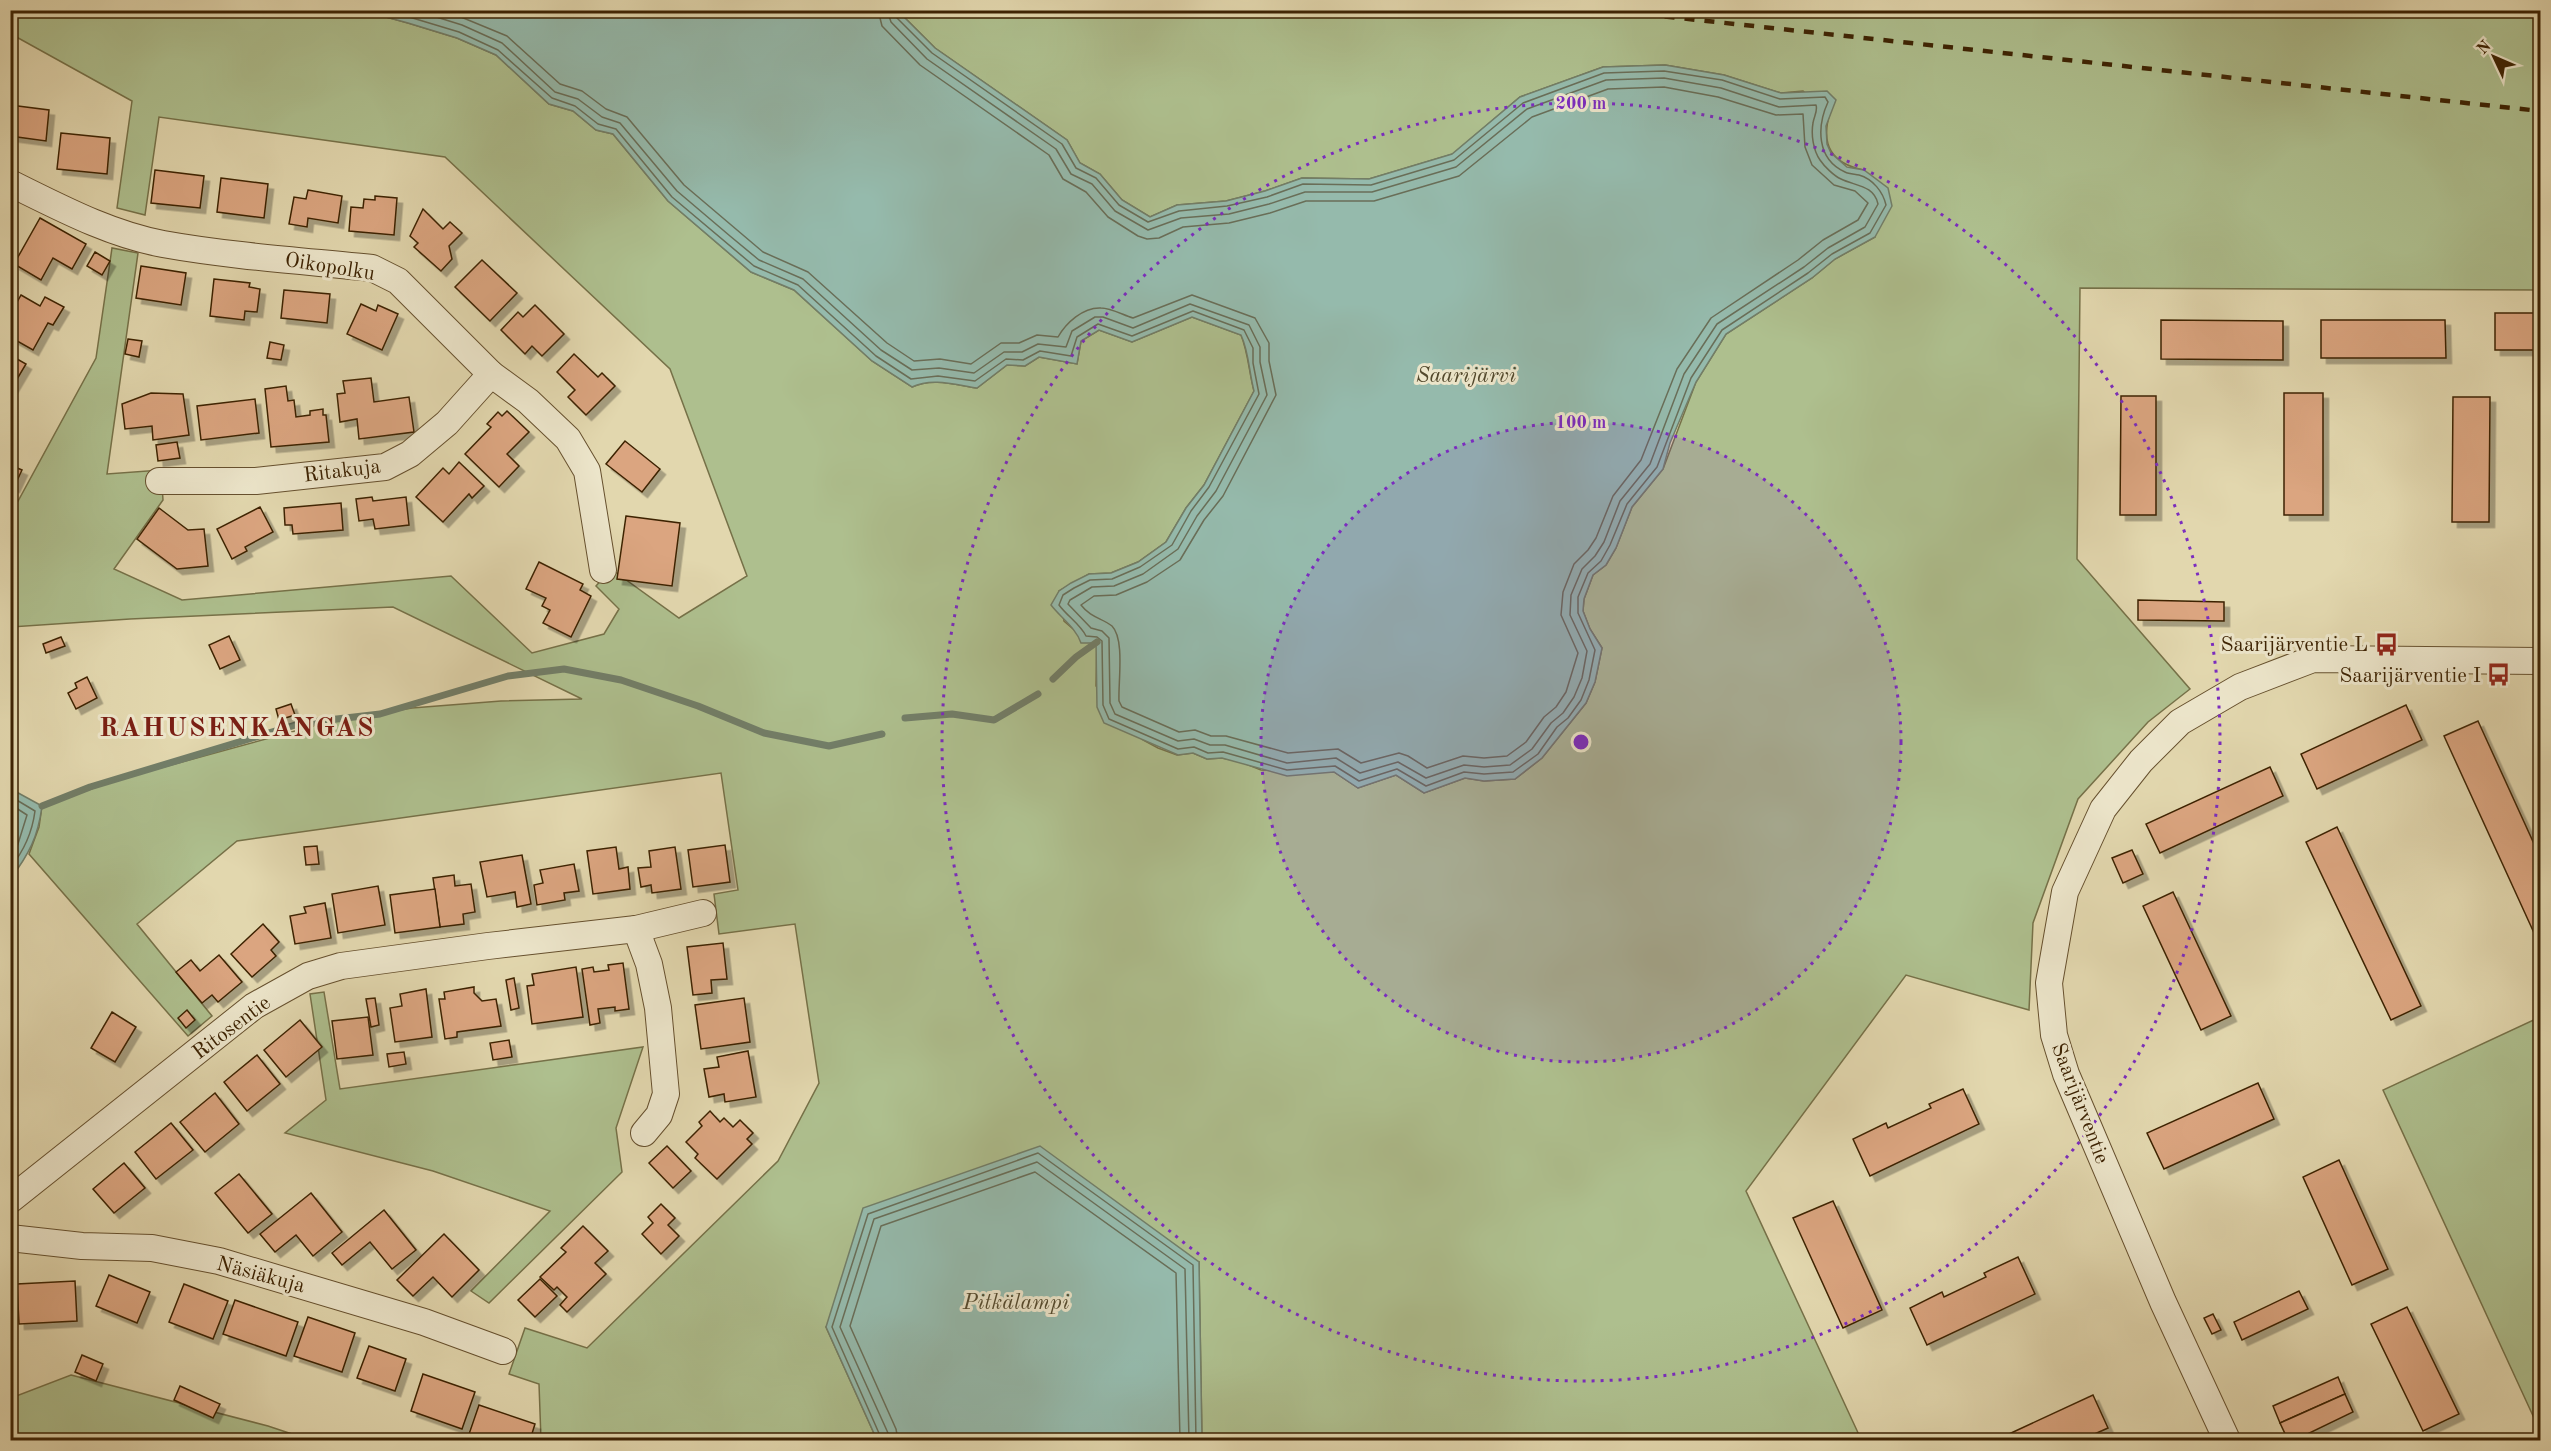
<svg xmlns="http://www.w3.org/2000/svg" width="2551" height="1451" viewBox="0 0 2551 1451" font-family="'Old Standard TT',serif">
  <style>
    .green { fill: #aebf8e; stroke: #767148; stroke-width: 1.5 }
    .water { fill: #95baac; stroke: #727e68; stroke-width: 1.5 }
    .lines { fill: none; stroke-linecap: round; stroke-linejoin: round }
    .shore { stroke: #696e58; stroke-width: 1.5 }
    .stream { stroke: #727e68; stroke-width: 7 }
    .building { fill: #dba580; stroke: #3d2303; stroke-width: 1.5; filter: url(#shadow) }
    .street-casing { stroke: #66502e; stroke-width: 28 }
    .street { stroke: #ece5ca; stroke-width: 26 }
    .rail { stroke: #3d2303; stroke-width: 4.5; stroke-dasharray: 10 10; stroke-linecap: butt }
    .ring { fill: none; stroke: #7b2cbf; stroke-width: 3; stroke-dasharray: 3 6 }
    .labels { text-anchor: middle; stroke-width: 6; stroke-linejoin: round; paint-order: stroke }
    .street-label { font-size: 21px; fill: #3d2303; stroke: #ece5ca }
    .poi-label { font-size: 21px; fill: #3d2303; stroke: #ece5ca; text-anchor: end }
    .water-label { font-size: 22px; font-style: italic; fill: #53492d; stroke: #ece5ca }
    .district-label { font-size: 27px; font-weight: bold; letter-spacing: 1.5px; fill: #7a1f14; stroke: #ece5ca }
    .centre { fill: #7b2cbf; stroke: #ece5ca; stroke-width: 3 }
    .ring-label { font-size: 18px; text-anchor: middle; font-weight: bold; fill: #7b2cbf; stroke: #ece5ca; stroke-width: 6; stroke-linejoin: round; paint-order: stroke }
  </style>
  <defs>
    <filter id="shadow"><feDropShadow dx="5.5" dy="5.5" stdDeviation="0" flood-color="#0004"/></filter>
  </defs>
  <rect width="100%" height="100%" fill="#e2d7ae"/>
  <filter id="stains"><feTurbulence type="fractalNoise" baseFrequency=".00333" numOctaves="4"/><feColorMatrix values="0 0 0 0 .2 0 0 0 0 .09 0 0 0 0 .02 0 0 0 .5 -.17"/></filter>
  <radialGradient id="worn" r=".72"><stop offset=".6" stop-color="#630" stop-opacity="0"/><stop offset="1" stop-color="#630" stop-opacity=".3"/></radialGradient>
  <g class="green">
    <path d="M12,11H336L375,14L408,23L457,38L496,55L549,104L573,111L596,130L613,134L668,201L751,272L794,290L872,361L912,387C933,377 956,385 977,388L1007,365L1025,366L1039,357L1077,364L1081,341L1099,330L1132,342L1192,317L1241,335C1248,352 1249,372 1254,391L1204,485L1186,508L1166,542L1138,562L1111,573L1089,574L1059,591L1064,621L1078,633L1097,642L1096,686L1143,740L1158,748L1177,755L1193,753L1207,759L1222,758L1241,762L1261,770L1334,772L1358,788L1396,775L1424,793L1465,778L1484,781L1515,779L1542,758L1586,703L1595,682L1602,648L1590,629L1583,611L1584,599L1593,575L1606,565L1616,548L1632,507L1663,469L1696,382L1726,334L1812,278L1835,259L1875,237L1864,170C1832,164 1820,145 1830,113L1803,91L1781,93L1724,75L1665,65L1603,67L1520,97L1453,154L1369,179L1302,178L1265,191L1226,201L1177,205L1150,217L1122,200L1100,174L1080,163L1067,140L935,48L898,11H2540V290L2080,288L2077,559L2190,689L2148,722L2078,799L2033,923L2029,1010L1906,975L1746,1191L1860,1437L1853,1440H1202L1199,1262L826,1327L877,1440H541L539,1384L509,1374L525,1328L587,1348L778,1161L819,1083L795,924L719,934L714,894L738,890L721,773L237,841L137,924L212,1016L188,1036L29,854L39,827L42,806L120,779L328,722L412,708L501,701L582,699L393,607L130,619L11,627V514L96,358L112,248L138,253L107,474L161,470L163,500L114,569L182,600L451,576L532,653L604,634L619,609L596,586L611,569L679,618L747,576L670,369L445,157L159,117L145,215L117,208L132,101L11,34Z"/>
    <path d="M324,992L340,1089L643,1047L616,1128L622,1172L489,1303L471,1291L550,1211L433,1171L285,1133L326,1100L310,994Z"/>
    <path d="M2540,1017V1431L2383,1090Z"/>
    <path d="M71,1375L268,1426L310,1440H11V1398Z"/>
  </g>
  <g class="water">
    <path d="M336,11H898L935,48L1067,140L1080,163L1100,174L1122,200L1150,217L1177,205L1226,201L1265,191L1302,178L1369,179L1452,154L1520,97L1603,67L1665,65L1724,75L1781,93L1827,91L1836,100L1826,126L1827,144L1831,153L1847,167L1864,170L1888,188L1892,206L1875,237L1835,259L1812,278L1726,334L1696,382L1670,443L1663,469L1632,507L1616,548L1606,565L1593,575L1584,599L1583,611L1590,629L1602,648L1595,682L1586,703L1542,758L1515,779L1484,781L1465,778L1424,793L1396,775L1358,788L1334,772L1287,776L1222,758L1207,759L1193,753L1178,755L1104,723L1097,707L1096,643H1081C1076,628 1061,618 1051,605L1059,591L1071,583L1089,574L1111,573L1138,562L1166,542L1186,508L1204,485L1254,391C1249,372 1249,352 1241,335L1192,317L1132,342L1099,330L1081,341L1077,364L1039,357L1025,366L1007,365L977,388C956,385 932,377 912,387L872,361L794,290L751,272L668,201L613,134L596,130L573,111L549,104L496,55L457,38L408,23L375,14Z"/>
    <path d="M11,789L42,806C38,837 29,854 11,878Z"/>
    <path d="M1040,1146L1199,1262L1202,1440H877L826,1327L863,1208Z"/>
  </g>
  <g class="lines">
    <g class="shore">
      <path d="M386,10L459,32L498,50L552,98L575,106L598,124L616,129L672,197L754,266L798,285L876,356L911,379L938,376L975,381L1006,359L1023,360L1040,351L1071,356L1077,337L1098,324L1132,336L1193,311L1244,330L1253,348V363L1259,394L1209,487L1191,511L1172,545L1140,567L1112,579L1090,580L1074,588L1063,595L1059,605C1067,616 1080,624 1086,636L1097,637L1102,641L1103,705L1109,719L1178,749L1194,747L1208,753L1223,752L1287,770L1335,766L1359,781L1397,769L1426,786L1464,772L1484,774L1513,772L1538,754L1557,727L1568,718L1581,700L1589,680L1595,650L1578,613V597L1588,573L1601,561L1610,545L1627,504L1657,467L1691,378L1722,330L1808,273L1832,254L1870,233L1886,205C1883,192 1873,179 1859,175C1854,174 1849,174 1845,172C1816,159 1817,126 1828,102L1825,97L1780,99L1722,80L1664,71L1604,73L1523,103L1454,160L1371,185L1303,184L1267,197L1227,206L1179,211L1148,222L1119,205L1096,178L1076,168L1062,144L932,53L896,17L894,10"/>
      <path d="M414,10L462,25L502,43L555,92L578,99L602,117L620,123L677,191L730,236L759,260L803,279L881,350L912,370L939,368L974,373L1004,352H1022L1038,344L1066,347L1072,331L1095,317H1103L1133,328L1190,304L1249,325L1260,347V362L1267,395L1216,491L1197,516L1178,549L1143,574L1114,586L1092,587L1070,600L1068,604L1091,628L1102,631L1109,638L1110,703L1115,714L1178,741L1194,739L1210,745H1225L1287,763L1336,758L1360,773L1398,762L1426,778L1464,765L1484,767L1510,765L1532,749L1551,723L1563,713L1574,697L1582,678L1587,651L1570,615L1571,595L1582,569L1595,556L1604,542L1620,501L1650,464L1684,374L1717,324L1804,267L1828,248L1865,227L1878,204C1874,185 1855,186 1841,179C1834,176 1824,166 1820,160C1813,150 1811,134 1813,123C1814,116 1818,111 1816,105L1779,107L1721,88L1664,78L1606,80L1527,109L1456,167L1372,192H1305L1269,204L1229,214L1181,218L1148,230L1115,211L1092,184L1071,174L1056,149L927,59L891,22L887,10"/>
      <path d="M444,10L507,36L560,84L582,91L606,109L627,117L684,185L763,252L808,272L887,343L914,361L940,359L971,364L1001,343H1019L1037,335L1058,337C1066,323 1083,307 1101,308C1111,308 1123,315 1133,318L1192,295L1255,318L1269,343V361L1276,395L1223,496L1204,520L1180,560L1147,582L1116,595L1094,596L1081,605C1091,618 1102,618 1112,626C1125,639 1118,683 1119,701L1122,707L1179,732L1195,730L1211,736H1226L1288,753L1338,749L1361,763L1399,753L1408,756L1427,768L1463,756L1484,758L1507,756L1526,742L1544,717L1556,707L1566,692L1578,653L1561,615L1563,592L1574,564L1588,550L1596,538L1613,496L1641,460L1677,369L1711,318L1798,260L1823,240L1858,220L1868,203L1855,191L1834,185L1812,165L1805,147L1803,114L1776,115L1718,97L1664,87L1608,89L1532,117L1459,176L1374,201H1306L1270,213L1229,223L1183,227L1159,238L1147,239L1138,236L1108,217L1086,192L1063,179L1049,155L920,65L882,26L878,10"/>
      <path d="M10,796L35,811C32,834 24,851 10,868"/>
      <path d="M10,804L27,815L17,847L10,856"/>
      <path d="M882,1440L832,1327L868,1214L1038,1153L1193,1265L1196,1440"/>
      <path d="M889,1440L888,1433L840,1327L874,1219L1037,1162L1185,1269L1189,1440"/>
      <path d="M898,1440L896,1429L850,1326L881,1226L1035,1172L1176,1273L1180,1440"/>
    </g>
    <g class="stream">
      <path d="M1053,679L1076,657L1097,642"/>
      <path d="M905,718L952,714L994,720L1038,694"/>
      <path d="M42,806L90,787L302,723L380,714L508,676L564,669L621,680L698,706L764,733L829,746L882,734"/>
    </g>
  </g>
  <g class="building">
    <path d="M10,105L49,110L46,141L10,136Z"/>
    <path d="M61,133L110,138L107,174L57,169Z"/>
    <path d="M155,170L204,176L200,208L151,203Z"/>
    <path d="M221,178L268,184L264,218L217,212Z"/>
    <path d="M308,190L342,196L338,223L308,218L307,227L289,224L294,197L306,199Z"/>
    <path d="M375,196L397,198L394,235L349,231L351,207L363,208L364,199L375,200Z"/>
    <path d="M423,209L443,229L450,222L462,233L449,246L452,259L441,271L414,247L418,243L410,236Z"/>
    <path d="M40,218L86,244L72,269L53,258L41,280L14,264Z"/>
    <path d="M95,252L110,261L102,275L87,266Z"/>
    <path d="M482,260L517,293L490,321L455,287Z"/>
    <path d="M141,266L186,273L181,305L136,298Z"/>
    <path d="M214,279L250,283L249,287L260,289L257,312L245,311L244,320L210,316Z"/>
    <path d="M284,290L330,294L327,323L281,318Z"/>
    <path d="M21,295L40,306L45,297L64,307L53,325L48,323L33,350L10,337V315Z"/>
    <path d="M361,304L376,311L378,305L398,314L382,350L347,334Z"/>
    <path d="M535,305L564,334L542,356L532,346L525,354L501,330L518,312L523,317Z"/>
    <rect x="2495" y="313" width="45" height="37"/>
    <path d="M2161,320L2283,321V360L2161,359Z"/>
    <path d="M2321,320H2445L2446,358H2321Z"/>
    <path d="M128,339L142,341L139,357L125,354Z"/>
    <path d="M270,342L284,345L281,360L267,358Z"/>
    <path d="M574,354L598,377L602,373L615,386L586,415L568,397L575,390L557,372Z"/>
    <path d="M10,355L26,364L10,391Z"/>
    <path d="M371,378L374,402L409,397L414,432L359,439L357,419L340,422L337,394L345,393L343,381Z"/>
    <path d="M286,386L288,401L294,400L296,417L310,415V411L323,409V415H326L329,442L271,447L265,389Z"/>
    <path d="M151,393L183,394L189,435L153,440L152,426L125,429L122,404Z"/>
    <rect x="2284" y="393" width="39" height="122"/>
    <path d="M2121,396H2156V515H2120Z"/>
    <path d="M2453,397H2490L2489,522H2452Z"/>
    <path d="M255,399L259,433L201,440L197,406Z"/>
    <path d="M507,411L529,432L507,454L519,466L499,487L465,454L491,427L487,424L498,412L502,416Z"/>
    <path d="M625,441L660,469L642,492L606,464Z"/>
    <path d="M177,442L180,458L158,461L156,445Z"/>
    <path d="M459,462L484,486L472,498L469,494L443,522L416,497L443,468L449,474Z"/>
    <path d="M10,465L22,470L14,487L10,486Z"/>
    <path d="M372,497L373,501L406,497L409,525L375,529L373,519L359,521L356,499Z"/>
    <path d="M341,503L343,530L293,534L292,525H285L284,508Z"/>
    <path d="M260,507L273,532L245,547L247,551L232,559L217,529Z"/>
    <path d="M159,508L188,530L204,529L208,566L177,569L137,539Z"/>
    <path d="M626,516L680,523L672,586L617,579Z"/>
    <path d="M539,562L583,584L580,590L591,596L571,637L543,623L550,610L542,606L546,598L526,589Z"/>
    <path d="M2138,600L2224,602V621L2138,620Z"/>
    <path d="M229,636L240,660L220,669L209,645Z"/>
    <path d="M61,637L65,646L46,653L43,644Z"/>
    <path d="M87,677L97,698L76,709L68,693L77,688L75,683Z"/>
    <path d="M291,704L295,715L279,720L276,709Z"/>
    <path d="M2406,705L2422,740L2317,789L2301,754Z"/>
    <path d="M2478,721L2540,857V946L2444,736Z"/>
    <path d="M2270,767L2283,796L2160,853L2146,824Z"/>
    <path d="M2337,827L2421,1006L2391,1020L2306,842Z"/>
    <path d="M725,845L730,882L693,887L688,850Z"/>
    <path d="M317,846L319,864L306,865L304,847Z"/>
    <path d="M616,847L619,869L628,867L630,889L593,894L587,851Z"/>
    <path d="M675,847L681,889L652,893L651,885L641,887L638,868L651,867L649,851Z"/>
    <path d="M2132,850L2143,874L2123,883L2112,858Z"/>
    <path d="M522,855L531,904L517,907L515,892L487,897L480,862Z"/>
    <path d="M574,864L579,891L564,893L565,900L537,905L534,885L543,883L540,870Z"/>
    <path d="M454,875L455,886L471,884L475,912L463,914L464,924L440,927L433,878Z"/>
    <path d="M378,886L385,925L338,933L332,894Z"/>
    <path d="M435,889L440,927L395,933L390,895Z"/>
    <path d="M2173,892L2231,1016L2201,1030L2143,906Z"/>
    <path d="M325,903L331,938L295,944L290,916L306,913L304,907Z"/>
    <path d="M263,924L279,942L271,950L276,956L252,977L231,954Z"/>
    <path d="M723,943L727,979L711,980L712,993L693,995L687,947Z"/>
    <path d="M219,955L242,982L218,1002L212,995L202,1003L176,972L191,960L200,971Z"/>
    <path d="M623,963L629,1009L615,1011V1007L598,1009L600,1023L590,1025L582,969L593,967L594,972L609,970L608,965Z"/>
    <path d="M576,967L583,1017L532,1024L527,986L534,985L532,974Z"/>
    <path d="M514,978L519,1008L511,1010L506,980Z"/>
    <path d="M474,987V993L482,1001L496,999L501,1026L457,1032V1037L445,1039L439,999H445L444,992Z"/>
    <path d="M426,989L432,1037L395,1042L390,1008L402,1006L400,994Z"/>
    <path d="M375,998L379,1025L371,1027L366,999Z"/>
    <path d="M744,998L750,1042L701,1049L695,1005Z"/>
    <path d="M187,1010L195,1020L186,1028L178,1018Z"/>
    <path d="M112,1012L136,1027L115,1062L91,1048Z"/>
    <path d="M368,1017L373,1055L337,1059L332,1021Z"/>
    <path d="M300,1020L322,1047L286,1077L264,1050Z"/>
    <path d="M509,1040L512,1057L493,1060L490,1043Z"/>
    <path d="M748,1051L756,1097L725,1102L724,1094L709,1097L704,1069L719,1067L717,1057Z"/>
    <path d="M404,1052L406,1064L389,1067L387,1054Z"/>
    <path d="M257,1055L280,1084L247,1111L224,1082Z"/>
    <path d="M2258,1083L2274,1119L2164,1169L2147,1133Z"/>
    <path d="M1963,1089L1979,1124L1870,1176L1853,1139L1886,1123L1888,1128L1931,1108L1929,1104Z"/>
    <path d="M215,1093L239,1124L205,1152L180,1122Z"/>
    <path d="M710,1111L720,1122L724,1118L733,1127L740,1120L753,1133L747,1139L752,1144L717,1179L695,1158L698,1154L686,1142L702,1126L699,1122Z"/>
    <path d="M171,1123L193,1150L156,1179L135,1152Z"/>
    <path d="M667,1146L691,1171L673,1188L649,1163Z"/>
    <path d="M2339,1160L2388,1269L2352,1285L2303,1177Z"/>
    <path d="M124,1163L145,1188L114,1213L93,1189Z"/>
    <path d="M239,1174L272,1214L248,1233L215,1193Z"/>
    <path d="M311,1193L342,1232L313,1256L296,1235L275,1252L260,1234Z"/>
    <path d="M1833,1201L1882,1310L1843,1328L1793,1218Z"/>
    <path d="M661,1204L675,1218L668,1225L679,1236L661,1254L642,1234L653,1223L648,1217Z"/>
    <path d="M384,1210L416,1250L392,1269L370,1242L342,1265L332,1253Z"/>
    <path d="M583,1226L608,1251L595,1263L606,1274L567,1312L560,1305L567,1297L557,1287L554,1290L540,1277L566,1252L561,1248Z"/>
    <path d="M444,1234L479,1270L452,1297L433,1277L413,1296L397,1280Z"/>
    <path d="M2018,1257L2035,1294L1927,1345L1910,1308L1942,1292L1944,1297L1986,1277L1984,1273Z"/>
    <path d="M109,1275L150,1292L137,1323L96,1306Z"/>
    <path d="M540,1279L557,1296L535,1317L518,1300Z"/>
    <path d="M75,1281L77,1321L19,1324L17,1284Z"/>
    <path d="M184,1284L228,1301L213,1339L169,1322Z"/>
    <path d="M2299,1291L2308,1309L2242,1340L2234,1322Z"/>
    <path d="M235,1300L298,1322L286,1356L223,1334Z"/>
    <path d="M2407,1307L2459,1414L2423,1431L2371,1324Z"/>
    <path d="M2213,1314L2221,1330L2212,1334L2204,1318Z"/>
    <path d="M308,1317L355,1333L342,1372L294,1356Z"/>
    <path d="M369,1346L406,1359L395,1391L357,1378Z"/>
    <path d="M82,1355L103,1364L96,1381L75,1372Z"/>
    <path d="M423,1374L475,1392L462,1429L411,1411Z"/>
    <path d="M2338,1377L2345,1394L2280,1423L2273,1406Z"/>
    <path d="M180,1386L220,1404L213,1418L174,1400Z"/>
    <path d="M2345,1394L2353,1412L2295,1440H2288L2280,1423Z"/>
    <path d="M2093,1395L2108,1428L2081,1440H1996Z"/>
    <path d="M479,1405L535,1424L530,1440H477L468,1437Z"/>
  </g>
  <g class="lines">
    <defs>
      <g id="street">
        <path d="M10,183C59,207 109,234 163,244C230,256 304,261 372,268L398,281L491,374L528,401L568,439L587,471L603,570"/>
        <path d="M159,481H256L385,467L410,454L447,423L491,374"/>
        <path d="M636,929L649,964L658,1008L666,1094L659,1115L644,1133"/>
        <path d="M10,1200L254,1006L308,976L341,966L488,946L636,929L703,913"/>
        <path d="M10,1238L82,1246L152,1248L219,1261L424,1322L503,1351"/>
        <path d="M2227,1440L2163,1302L2066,1074L2054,1035L2049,983L2065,892L2103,809L2141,761L2180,722L2240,687L2313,659L2540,661"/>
      </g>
    </defs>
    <use href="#street" class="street-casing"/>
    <use href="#street" class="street"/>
    <path class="rail" d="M1605,10L2540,111"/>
  </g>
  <circle cx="1581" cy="742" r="320" fill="#7b2cbf" fill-opacity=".12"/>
  <g class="ring">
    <circle cx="1581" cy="742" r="320"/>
    <circle cx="1581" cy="742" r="639"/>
  </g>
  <defs>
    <symbol id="bus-bare" viewBox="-9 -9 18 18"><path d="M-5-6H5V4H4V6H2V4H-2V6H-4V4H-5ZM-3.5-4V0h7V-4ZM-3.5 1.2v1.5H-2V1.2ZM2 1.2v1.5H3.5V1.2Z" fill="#8f2418" stroke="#ece5ca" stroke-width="2.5" paint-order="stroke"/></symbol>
  </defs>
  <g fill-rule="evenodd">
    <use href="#bus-bare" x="2370" y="628" width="33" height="33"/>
    <use href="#bus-bare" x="2482" y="658" width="33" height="33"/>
  </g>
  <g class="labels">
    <g class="street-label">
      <text transform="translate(330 266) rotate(9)" y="7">Oikopolku</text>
      <text transform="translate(342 470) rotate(-7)" y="7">Ritakuja</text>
      <text transform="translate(231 1027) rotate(-37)" y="7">Ritosentie</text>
      <text transform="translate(2081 1103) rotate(69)" y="7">Saarijärventie</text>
      <text transform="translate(261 1274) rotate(15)" y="7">Näsiäkuja</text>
    </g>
    <g class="poi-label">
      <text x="2368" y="651">Saarijärventie L</text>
      <text x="2481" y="682">Saarijärventie I</text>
    </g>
    <g class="water-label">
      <text x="1466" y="382">Saarijärvi</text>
      <text x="1016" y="1309">Pitkälampi</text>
    </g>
    <g class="district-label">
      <text x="237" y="736">RAHUSENKANGAS</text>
    </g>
  </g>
  <circle cx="1581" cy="742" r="9" class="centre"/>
  <g class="ring-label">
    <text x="1581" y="109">200 m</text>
    <text x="1581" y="428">100 m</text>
  </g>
  <rect width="2551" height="1451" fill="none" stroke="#e2d7ae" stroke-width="36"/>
  <rect x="12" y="12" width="2527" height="1427" fill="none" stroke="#3d2303" stroke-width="3"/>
  <rect x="18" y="18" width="2515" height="1415" fill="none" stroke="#3d2303" stroke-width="1.5"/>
  <g transform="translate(2494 57) rotate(314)" stroke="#ece5ca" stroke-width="4.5" paint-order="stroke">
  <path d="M0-4.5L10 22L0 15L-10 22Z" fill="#3d2303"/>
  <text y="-9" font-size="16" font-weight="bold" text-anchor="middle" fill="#3d2303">N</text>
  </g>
  <rect width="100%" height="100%" filter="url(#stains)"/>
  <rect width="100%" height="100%" fill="url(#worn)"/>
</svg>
